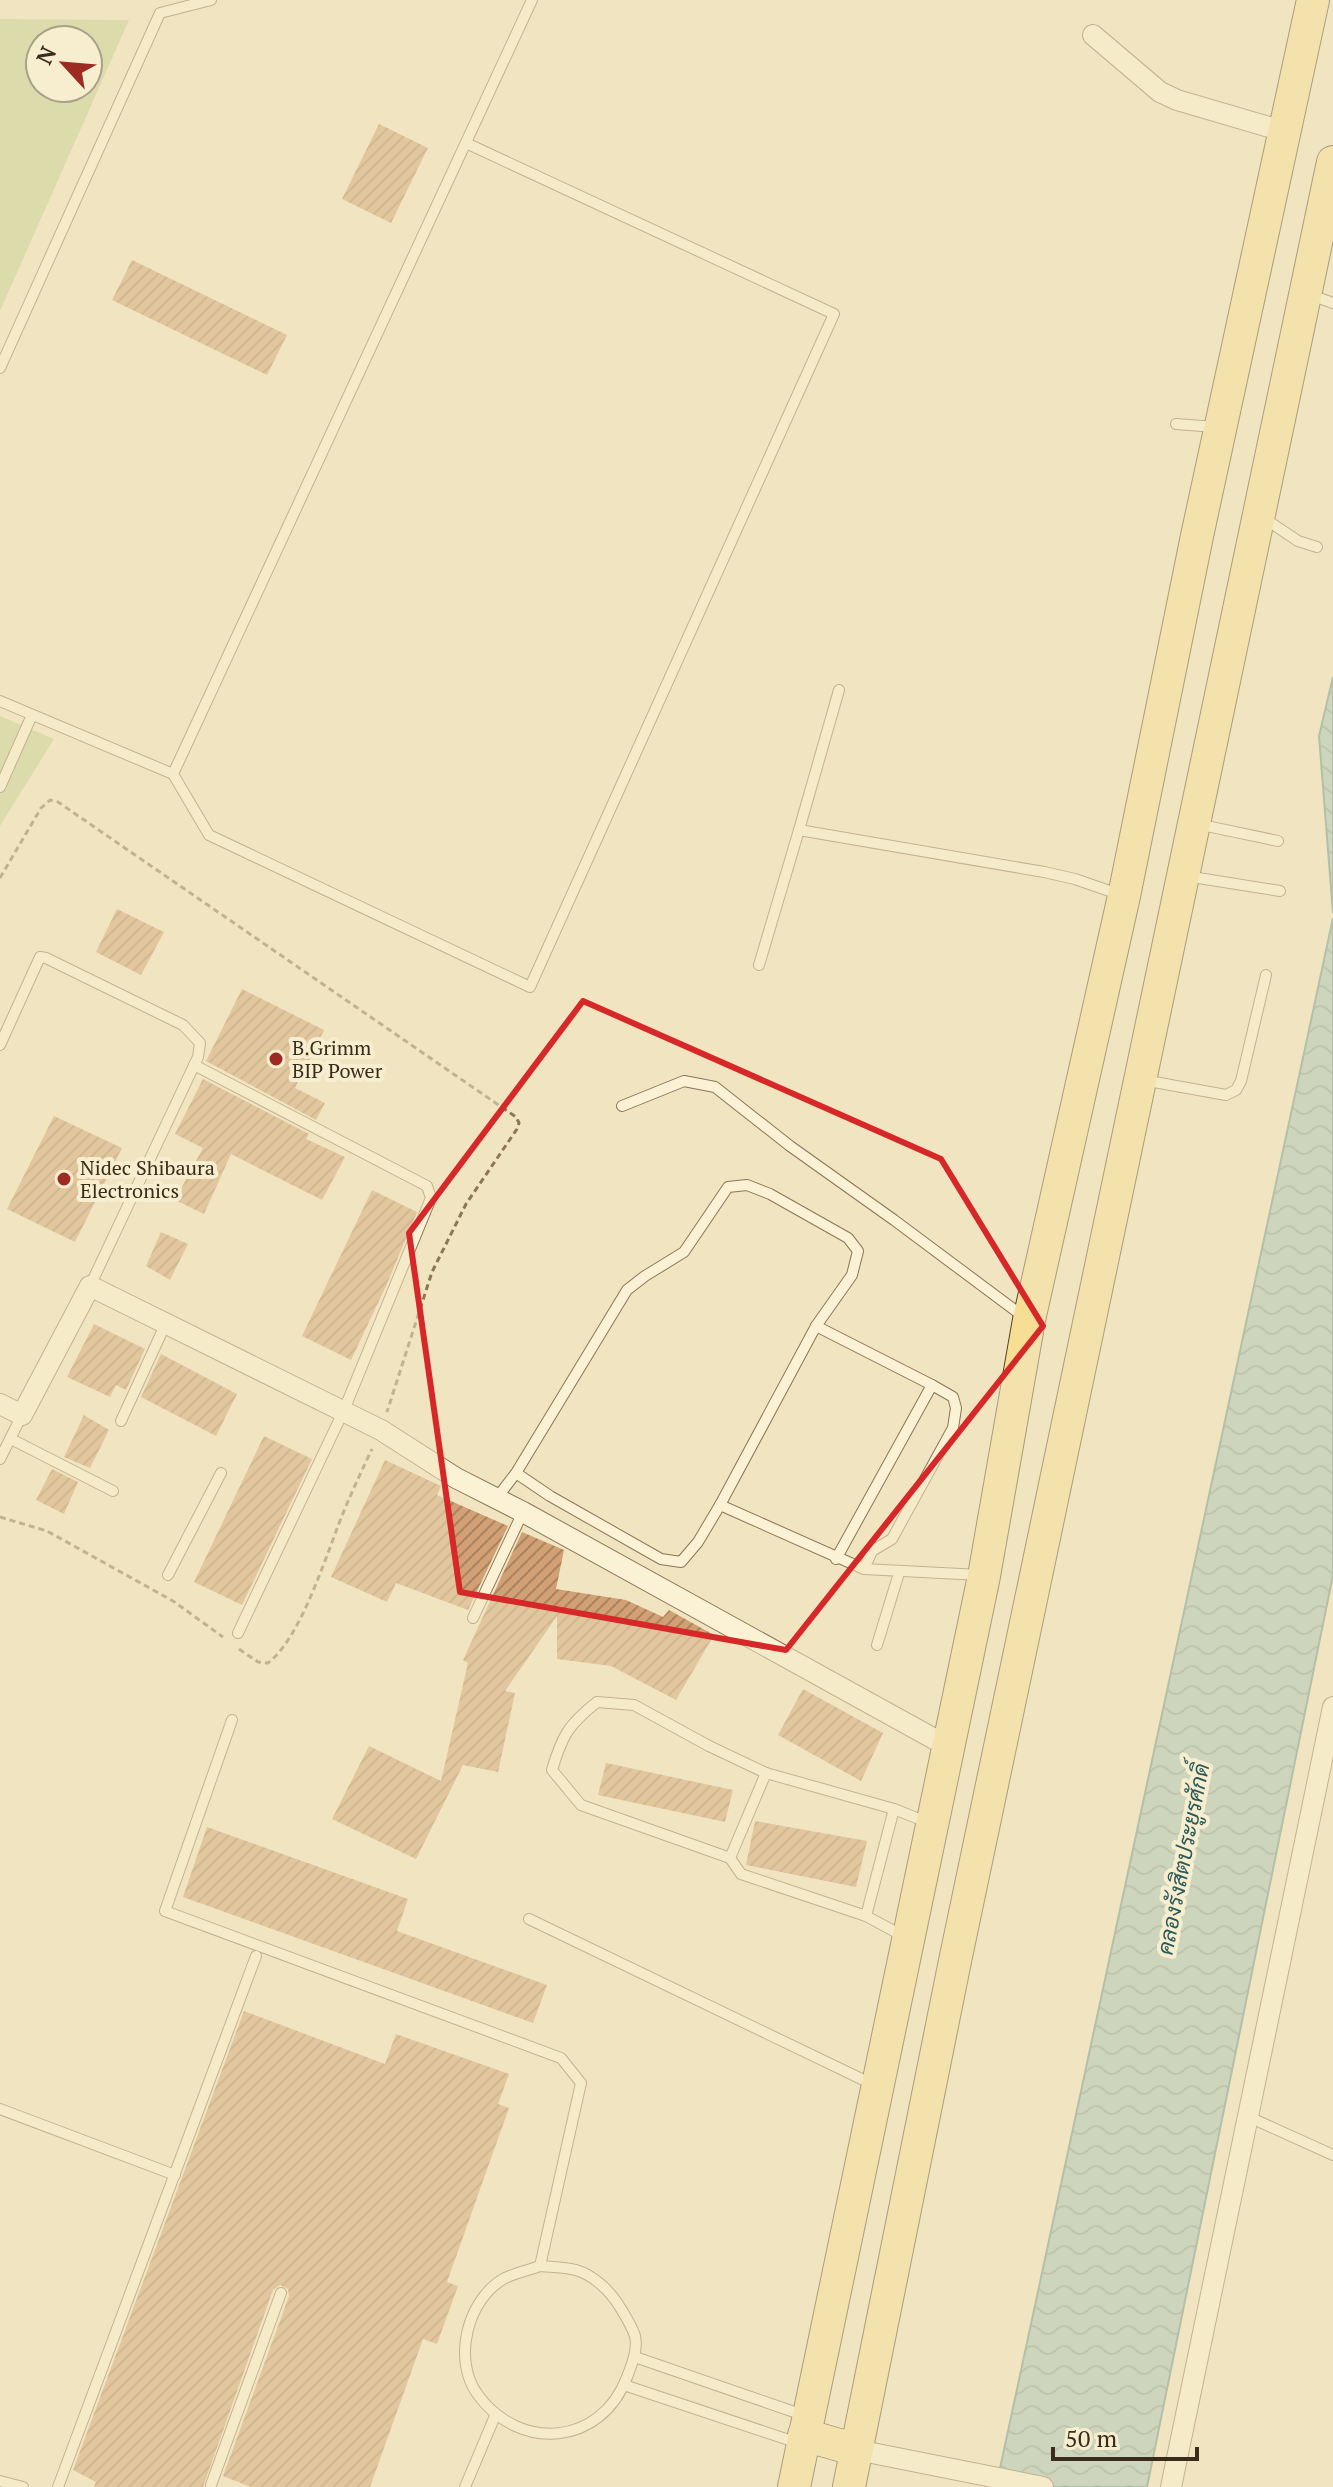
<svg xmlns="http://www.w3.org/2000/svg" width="1333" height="2487" viewBox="0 0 1333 2487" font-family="'PT Serif',Sarabun,serif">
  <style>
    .grass { fill: #c4cf93; fill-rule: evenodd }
    .water { fill: url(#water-waves); stroke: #6a9189; stroke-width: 2 }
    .building { fill: url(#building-hatch) }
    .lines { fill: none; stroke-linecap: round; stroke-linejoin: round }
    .lane-casing { stroke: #8b7657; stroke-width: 12 }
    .street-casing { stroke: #8b7657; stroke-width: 22 }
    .primary-casing { stroke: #58432c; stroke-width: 34 }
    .path { stroke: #8b7657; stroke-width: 3; stroke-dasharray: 6 4; stroke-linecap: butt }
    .lane { stroke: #fbf1d4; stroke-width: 10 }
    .street { stroke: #fbf1d4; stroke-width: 20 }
    .primary { stroke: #f6de95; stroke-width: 32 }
    .marked { fill: none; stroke: #d62828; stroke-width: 6; stroke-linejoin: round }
    .poi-dot { fill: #9d2a23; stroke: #f7eed0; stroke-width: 3 }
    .labels { text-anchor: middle; stroke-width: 8; stroke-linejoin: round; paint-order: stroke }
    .poi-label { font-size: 20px; fill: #392c1c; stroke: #f7eed0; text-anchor: start }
    .water-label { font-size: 22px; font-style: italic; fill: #2b5a5a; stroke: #f7eed0 }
  </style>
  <defs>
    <pattern id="water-waves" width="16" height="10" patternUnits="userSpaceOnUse" patternTransform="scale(2)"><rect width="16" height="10" fill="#a3c2bb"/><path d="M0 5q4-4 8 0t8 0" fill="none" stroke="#869e97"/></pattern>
    <pattern id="building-hatch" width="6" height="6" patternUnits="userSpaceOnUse" patternTransform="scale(2)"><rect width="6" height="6" fill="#d1a074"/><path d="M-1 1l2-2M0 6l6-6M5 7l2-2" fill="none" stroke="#ab835e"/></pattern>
  </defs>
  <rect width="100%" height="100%" fill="#f0e5c0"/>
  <g class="grass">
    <path d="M0,19L129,20L0,311ZM88,40V88H40V40Z"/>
    <path d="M0,716L54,739L0,826Z"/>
  </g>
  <g class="water">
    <path d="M1333,677V913L1319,736Z"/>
    <path d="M1333,918V1575L1147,2487H996Z"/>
  </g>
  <g class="building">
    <path d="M379,124L428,148L391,223L342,199Z"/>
    <path d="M132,260L287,335L267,375L112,300Z"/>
    <path d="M117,909L164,932L141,975L96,952Z"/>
    <path d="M242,989L324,1030L295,1088L325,1103L316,1120L206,1061Z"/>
    <path d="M203,1079L309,1134L306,1139L345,1157L322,1200L231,1154L204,1214L175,1200L203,1148L175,1134Z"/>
    <path d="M54,1116L122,1148L75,1242L7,1209Z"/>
    <path d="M372,1190L417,1212L386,1286L351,1360L302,1336Z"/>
    <path d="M161,1232L188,1244L170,1280L146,1266Z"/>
    <path d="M94,1324L145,1349L126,1390L116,1385L110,1397L67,1377Z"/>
    <path d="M161,1354L237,1394L216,1436L141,1397Z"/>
    <path d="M84,1415L109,1430L90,1468L64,1457Z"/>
    <path d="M264,1436L312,1459L242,1605L194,1582Z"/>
    <path d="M385,1460L441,1486L437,1495L508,1526L468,1610L396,1583L387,1602L331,1577Z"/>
    <path d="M52,1469L78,1482L64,1514L36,1500Z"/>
    <path d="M522,1532L564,1550L556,1589L626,1600L663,1617L669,1610L714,1635L676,1700L611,1666L557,1659V1616L505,1691L515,1693L498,1772L463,1765L416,1859L332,1819L369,1746L441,1781L468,1663L463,1660Z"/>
    <path d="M803,1689L883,1733L861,1781L778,1735Z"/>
    <path d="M606,1763L733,1790L725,1822L598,1795Z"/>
    <path d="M755,1821L867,1841L856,1887L746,1865Z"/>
    <path d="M207,1827L408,1899L397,1931L547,1985L533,2023L183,1897Z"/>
    <path d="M244,2011L385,2064L396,2034L509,2074L498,2104L509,2108L447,2282L458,2286L437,2344L423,2339L370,2487H251L223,2476L289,2296L288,2289L280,2285L273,2290L203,2487H94L96,2482L73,2470Z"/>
  </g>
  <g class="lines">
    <defs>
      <g id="lane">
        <path d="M1308,294L1333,303"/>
        <path d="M0,368L160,13L211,0"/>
        <path d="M1176,424L1215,427"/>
        <path d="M1262,517L1298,541L1317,547"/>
        <path d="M0,701L173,774L532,0"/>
        <path d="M173,774L209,835L530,987L834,314L466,143"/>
        <path d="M0,787L32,715"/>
        <path d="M1197,824L1278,841"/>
        <path d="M799,830L839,690"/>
        <path d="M1186,876L1280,891"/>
        <path d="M759,965L799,830L1044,872L1075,879L1118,894"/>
        <path d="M0,1045L40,957L46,958L183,1025L200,1043L198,1057L90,1286"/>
        <path d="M194,1065L427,1186L431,1198L344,1410L238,1633"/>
        <path d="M1143,1080L1226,1095L1236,1090L1241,1081L1266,975"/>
        <path d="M622,1106L684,1081L715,1087L790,1146L894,1220L1024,1317"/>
        <path d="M816,1326L932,1385L836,1559"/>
        <path d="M121,1421L166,1323"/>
        <path d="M11,1439L113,1491"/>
        <path d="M0,1459L22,1415"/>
        <path d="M496,1499L516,1473L627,1290L645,1276L684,1252L728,1187L747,1185L770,1194L848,1238L858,1251L852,1275L816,1326L720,1505L698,1542L681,1562L661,1559L550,1496L516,1473"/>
        <path d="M720,1505L864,1569L980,1575"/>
        <path d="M864,1569L872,1551L892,1539L953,1428L956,1408L953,1397L932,1385"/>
        <path d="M168,1575L221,1473"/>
        <path d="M473,1618L523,1512"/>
        <path d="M877,1645L899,1573"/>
        <path d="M232,1720L165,1911L561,2058L581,2083L540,2266"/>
        <path d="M730,1858L581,1805L552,1770C562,1736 568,1725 597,1702L634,1705L709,1746L766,1773"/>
        <path d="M866,1916L894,1809"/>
        <path d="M529,1919L874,2085"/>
        <path d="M905,1937L866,1916L741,1874L730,1858L766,1773L894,1809L929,1823"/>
        <path d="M0,2109L175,2175"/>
        <path d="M1249,2117L1333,2155"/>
        <path d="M540,2266C551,2267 566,2267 576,2270C593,2275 609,2290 618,2304C624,2314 631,2324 635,2336C638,2350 632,2364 627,2377C601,2446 520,2452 478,2395C452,2360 467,2299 505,2278C516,2273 529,2270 540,2266Z"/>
        <path d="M635,2357L803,2415"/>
        <path d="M624,2385L801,2444"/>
        <path d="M0,2481L23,2487"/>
        <path d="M211,2485L281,2293"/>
        <path d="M58,2487L256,1956"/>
        <path d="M465,2487L495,2416"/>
      </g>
      <g id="street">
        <path d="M1093,35L1160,92L1177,100L1286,132"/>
        <path d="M0,1404L22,1415L90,1286L381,1430L456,1478L523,1512L947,1746"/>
        <path d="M857,2450L1043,2487"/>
        <path d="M1171,2487L1333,1707"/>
      </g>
      <g id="primary">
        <path d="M804,2435L857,2450"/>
        <path d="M794,2487L984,1576L1029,1320L1124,896L1197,536L1313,0"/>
        <path d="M849,2487L955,1961L1333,162"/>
      </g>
    </defs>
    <use href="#lane" class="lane-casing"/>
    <use href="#street" class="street-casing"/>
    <use href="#primary" class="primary-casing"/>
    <g class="path">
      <path d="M0,878L41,808L50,800L58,802L516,1117L519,1123L517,1129L466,1204L432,1272L387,1412"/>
      <path d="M0,1517L47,1531L173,1601L223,1637"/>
      <path d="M239,1649L258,1662L268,1663C303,1636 328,1548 346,1506C354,1487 363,1468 372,1449"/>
    </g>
    <use href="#lane" class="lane"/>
    <use href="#street" class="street"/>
    <use href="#primary" class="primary"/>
  </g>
  <path d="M0 0H1333V2487H0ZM583,1001L941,1159L1043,1326L786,1650L460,1592L409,1233Z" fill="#f0e5c0" fill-opacity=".55" fill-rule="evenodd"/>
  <path class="marked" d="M583,1001L941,1159L1043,1326L786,1650L460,1592L409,1233Z"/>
  <g class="poi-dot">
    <circle cx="276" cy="1059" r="8"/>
    <circle cx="64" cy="1179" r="8"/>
  </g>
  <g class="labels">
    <g class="poi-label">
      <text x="292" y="1055">B.Grimm<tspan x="292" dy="23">BIP Power</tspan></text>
      <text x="80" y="1175">Nidec Shibaura<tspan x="80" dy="23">Electronics</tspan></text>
    </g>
    <g class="water-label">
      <text transform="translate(1183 1859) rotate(-79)" y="8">คลองรังสิตประยูรศักดิ์</text>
    </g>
  </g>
  <g transform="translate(64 64) rotate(296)"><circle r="38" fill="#f7eed0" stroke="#aba088" stroke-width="2"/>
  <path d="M0-6L14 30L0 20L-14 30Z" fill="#9d2a23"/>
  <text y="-12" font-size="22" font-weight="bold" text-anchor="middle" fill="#392c1c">N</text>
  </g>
  <path d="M1053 2447v12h144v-12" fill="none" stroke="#392c1c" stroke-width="4"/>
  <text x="1065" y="2447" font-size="24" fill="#392c1c" stroke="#f7eed0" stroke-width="6" paint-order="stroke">50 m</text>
</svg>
